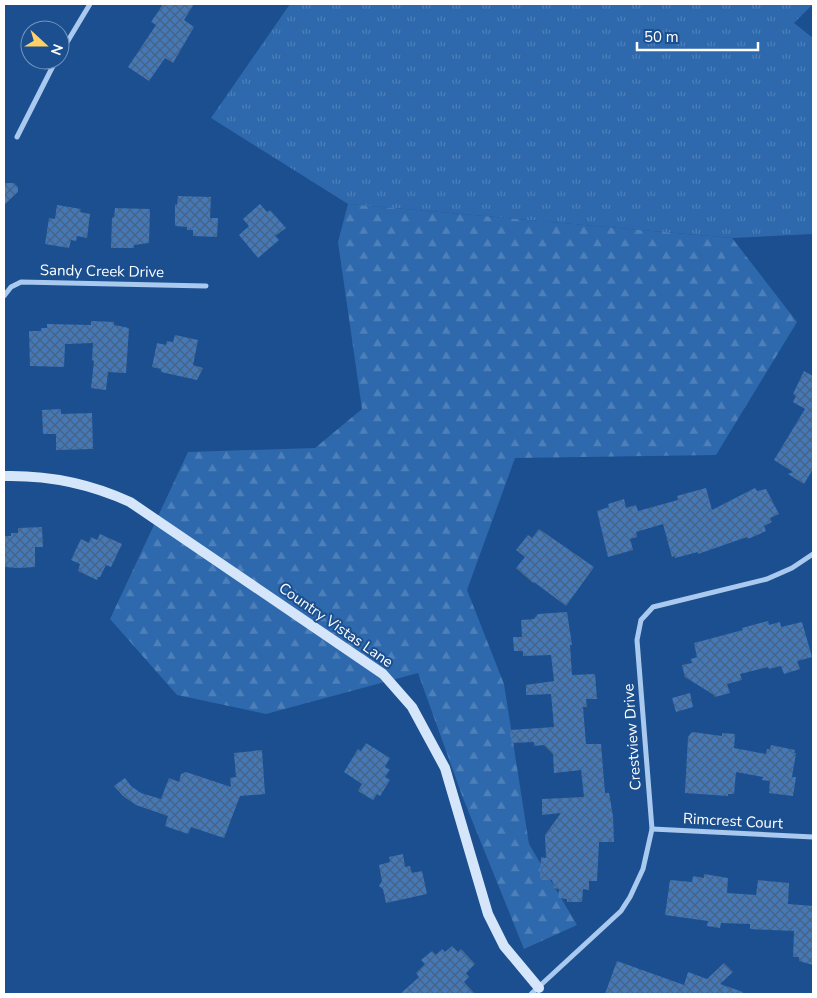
<svg xmlns="http://www.w3.org/2000/svg" width="817" height="998" viewBox="0 0 817 998" font-family="'Nunito Sans',sans-serif">
  <style>
    .grass { fill: url(#grass-tufts) }
    .forest { fill: url(#forest-firs) }
    .building { fill: url(#building-cross-hatch) }
    .lines { fill: none; stroke-linecap: round; stroke-linejoin: round }
    .street { stroke: #a9c9ee; stroke-width: 5 }
    .secondary { stroke: #d6e6fa; stroke-width: 10 }
    .labels { text-anchor: middle; stroke-width: 4; stroke-linejoin: round; paint-order: stroke }
    .street-label { font-size: 15px; fill: #fff; stroke: #1b4f8f }
  </style>
  <defs>
    <pattern id="grass-tufts" width="24" height="20" patternUnits="userSpaceOnUse" patternTransform="scale(1.25)"><rect width="24" height="20" fill="#2e69ad"/><path d="M3 7l-1-3M5 7V3M7 7l1-3M15 17l-1-3M17 17v-4M19 17l1-3" fill="none" stroke="#4d80b9"/></pattern>
    <pattern id="forest-firs" width="22" height="20" patternUnits="userSpaceOnUse" patternTransform="scale(1.25)"><rect width="22" height="20" fill="#2e69ad"/><path d="M5 1l3.5 6h-7zM16 11l3.5 6h-7z" fill="#4d80b9"/></pattern>
    <pattern id="building-cross-hatch" width="8" height="8" patternUnits="userSpaceOnUse" patternTransform="scale(1.25)"><rect width="8" height="8" fill="#4478b7"/><path d="M0 0l8 8M0 8l8-8" fill="none" stroke="#486282"/></pattern>
  </defs>
  <rect width="100%" height="100%" fill="#1b4f8f"/>
  <path class="grass" d="M290,4H813L794,23L813,38V234L732,238L348,204L211,118Z"/>
  <path class="forest" d="M348,204L732,238L797,322L716,455L515,458L467,590L504,684L529,844L577,925L524,949L463,798L418,673L266,714L177,695L110,619L188,452L315,448L362,409L338,242Z"/>
  <g class="building">
    <path d="M163,4H194L184,20L194,27L173,63L165,58L149,81L128,67L156,25L151,22Z"/>
    <path d="M4,183H14L18,187V192L4,205Z"/>
    <path d="M178,196L211,197L210,218H218L217,237L193,236V230H187V227L175,226V204L177,205Z"/>
    <path d="M260,204L267,212L270,210L286,228L275,236L279,240L258,258L239,235L249,226L243,219Z"/>
    <path d="M57,205L81,209L80,212L90,214L87,238L77,236L76,241L71,240L69,248L45,244L49,218L55,219Z"/>
    <path d="M115,208L150,209L149,243L134,245V248H111L112,217L114,218Z"/>
    <path d="M91,321L114,322V325L129,328L126,373L108,372L106,390L91,388L94,361L92,360L93,343L65,344L64,367L30,366L29,331H41V328H47V324L91,325Z"/>
    <path d="M175,335L198,340L193,365L203,368L197,380L161,372V369L152,367L157,343L166,345L167,341L173,342Z"/>
    <path d="M804,371L813,376V469L804,484L788,474L793,472L774,460L805,409L793,402L796,396L793,394Z"/>
    <path d="M61,409V414L92,413L93,449L56,450V434H43L42,410Z"/>
    <path d="M706,488L712,510L755,488L757,491L766,489L779,514L770,518L772,522L764,526L766,531L748,539L747,537L698,554V552L675,558V556L672,557L663,524L636,532L637,537L630,539L633,550L608,557L597,511L609,507L608,504L624,499L626,508L636,505L638,511L678,500L677,496Z"/>
    <path d="M42,527L43,547H35V567L18,568L4,567V536H11V533H18V528Z"/>
    <path d="M539,529L594,567L566,606L534,582L533,583L516,568L525,557L516,550L528,535L532,538Z"/>
    <path d="M100,534L122,544L111,567L106,565L100,577H98L97,580L78,571L80,564L71,560L81,539L89,543L91,537L97,540Z"/>
    <path d="M567,612L572,645H570L572,675L595,674L597,699H586L587,707H583L586,744H601L605,793H609L613,816L614,842H599L597,881H589V890L583,889L582,902H567V899L558,898L559,889L554,888L552,880H540L541,857L546,858L545,835L561,813L542,815V799L584,797L581,770L554,773L553,754L544,745L534,746V742L511,743L510,730L554,727L551,694L526,695V685L554,681L551,655L523,656V651H514L513,637H522L521,620L534,619L538,614Z"/>
    <path d="M768,621L769,625L780,622L781,627L802,622L812,657L797,661L800,669L784,674L781,666L769,669L768,667L740,674L742,680L727,684L730,693L715,697L714,695L685,677L682,665L692,663L691,659L697,657L694,643L743,630L742,628Z"/>
    <path d="M690,693L693,707L676,712L672,698Z"/>
    <path d="M692,732L722,736V733L735,734L734,748L766,754L767,749H770L771,745L795,750L794,753H796L792,777H796L793,796L769,793L770,781L762,780L763,777L736,772L734,794H728V796L685,793L688,737Z"/>
    <path d="M366,743L390,758L385,767L390,770L385,777L390,780L380,796L377,794L373,800L358,791L362,784L344,772L358,749L361,751Z"/>
    <path d="M262,750L265,794L240,796L224,838L191,827L188,834L165,826L168,816L136,805L123,796L114,786L125,778L131,786L141,793L161,799L169,778L179,782L181,774L186,772L231,787L230,778L236,777L234,753Z"/>
    <path d="M403,854L405,867L410,866L412,873L422,871L427,894L386,903L383,889L379,886L382,881L379,865L390,862L389,857Z"/>
    <path d="M704,874L728,878L727,893L756,895L758,880L789,883L788,904L813,906V965L799,961V957H793L794,931L750,929V924L721,923L720,928L707,926L708,921L665,915L670,880L692,882L693,876L704,878Z"/>
    <path d="M452,946L458,952L461,949L475,964L466,973L469,977L464,982L475,994H400L419,977L416,973L425,964L421,960L432,951L436,955L442,949L445,952Z"/>
    <path d="M617,961L684,985L688,972L707,979L724,963L733,972L720,984L743,992V994H605Z"/>
  </g>
  <g class="lines">
    <g class="street">
      <path d="M60,54L90,4"/>
      <path d="M17,137L56,60"/>
      <path d="M4,296L11,287L21,282L206,286"/>
      <path d="M652,829L813,837"/>
      <path d="M531,994L621,911L630,897L643,869L652,829L637,640L641,620L653,607L767,579L792,568L813,554"/>
    </g>
    <path class="secondary" d="M4,476C49,475 89,483 130,502L383,674L412,707L445,768L488,914L504,946L539,988"/>
  </g>
  <g class="labels">
    <g class="street-label">
      <text transform="translate(102 271) rotate(1)" y="5">Sandy Creek Drive</text>
      <text transform="translate(336 625) rotate(35)" y="5">Country Vistas Lane</text>
      <text transform="translate(632 737) rotate(-94)" y="5">Crestview Drive</text>
      <text transform="translate(733 821) rotate(3)" y="5">Rimcrest Court</text>
    </g>
  </g>
  <rect width="817" height="998" fill="none" stroke="#ffffff" stroke-width="10"/>
  <g transform="translate(45 45) rotate(111)"><circle r="24" fill="#1b4f8f" stroke="#7695bc"/>
  <path d="M0-4L9 19L0 12L-9 19Z" fill="#ffd166"/>
  <text y="-8" font-size="14" font-weight="bold" text-anchor="middle" fill="#ffffff">N</text>
  </g>
  <path d="M637 42v8h121v-8" fill="none" stroke="#ffffff" stroke-width="2.5"/>
  <text x="644" y="42" font-size="15" fill="#ffffff" stroke="#1b4f8f" stroke-width="4" paint-order="stroke">50 m</text>
</svg>
